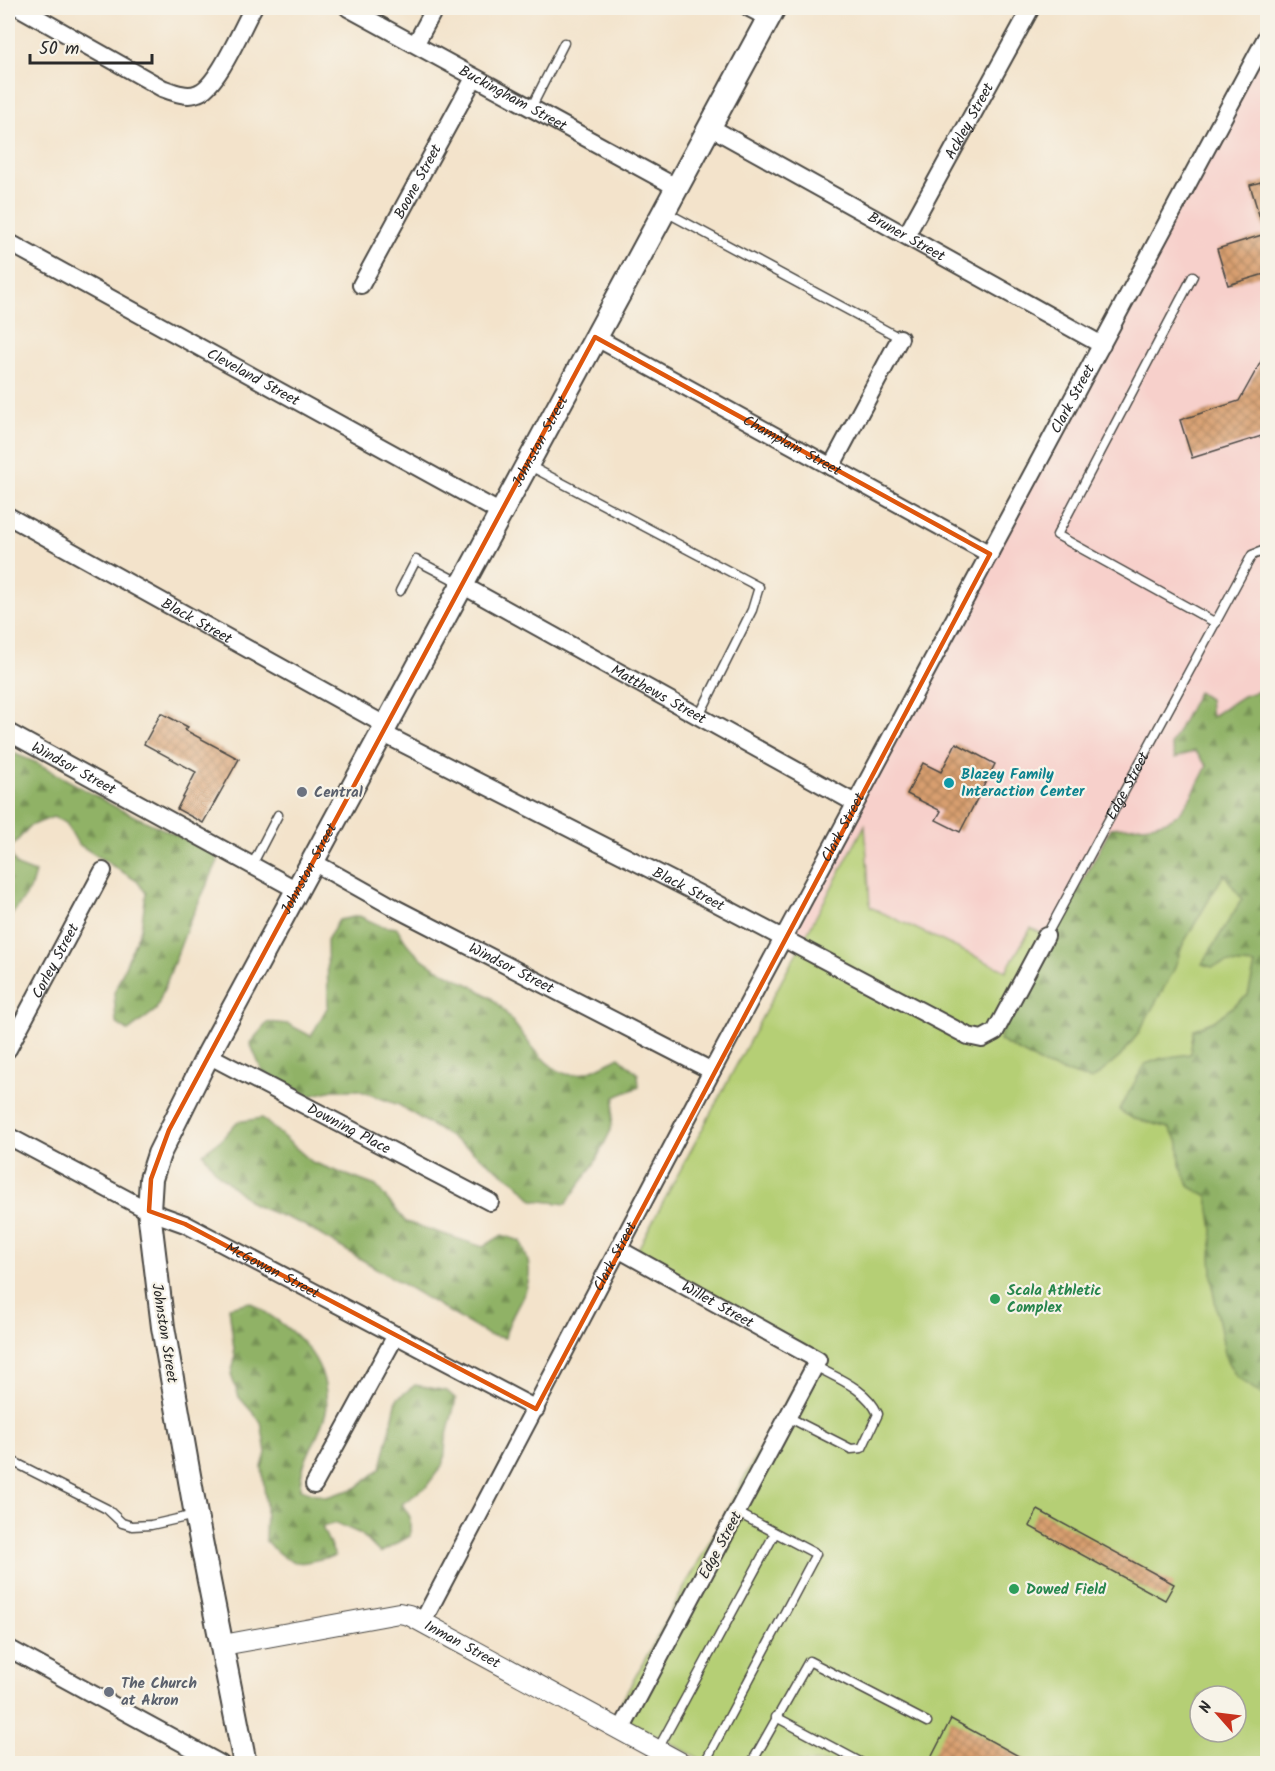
<svg xmlns="http://www.w3.org/2000/svg" width="1275" height="1771" viewBox="0 0 1275 1771" font-family="Kalam,sans-serif">
  <style>
    .built { fill: #f7d0cb }
    .green { fill: #b5cf75; stroke: #707d50; stroke-width: 1.5; fill-rule: evenodd }
    .forest { fill: url(#forest-firs); stroke: #5e6e48; stroke-width: 1.5 }
    .building { fill: url(#building-cross-hatch) }
    .lines { fill: none; stroke-linecap: round; stroke-linejoin: round }
    .service-casing { stroke: #494743; stroke-width: 11 }
    .minor-casing { stroke: #494743; stroke-width: 20 }
    .tertiary-casing { stroke: #494743; stroke-width: 22 }
    .secondary-casing { stroke: #494743; stroke-width: 26 }
    .service { stroke: #fff; stroke-width: 8 }
    .minor { stroke: #fff; stroke-width: 16 }
    .tertiary { stroke: #fff; stroke-width: 20 }
    .secondary { stroke: #fff; stroke-width: 22 }
    .marked { fill: none; stroke: #df570e; stroke-width: 4.5; stroke-linejoin: round }
    .culture-dot { fill: #0f9aa8; stroke: #f7f3e8; stroke-width: 2 }
    .worship-dot { fill: #6b7280; stroke: #f7f3e8; stroke-width: 2 }
    .leisure-dot { fill: #2e9e5b; stroke: #f7f3e8; stroke-width: 2 }
    .labels { text-anchor: middle; stroke-width: 4.5; stroke-linejoin: round; paint-order: stroke }
    .street-label { font-size: 15px; fill: #2b2b2b; stroke: #f7f3e8 }
    .culture-label { font-size: 15px; font-weight: bold; fill: #0d838f; stroke: #f7f3e8; text-anchor: start }
    .worship-label { font-size: 15px; font-weight: bold; fill: #5b616d; stroke: #f7f3e8; text-anchor: start }
    .leisure-label { font-size: 15px; font-weight: bold; fill: #27864d; stroke: #f7f3e8; text-anchor: start }
  </style>
  <defs>
    <pattern id="forest-firs" width="22" height="20" patternUnits="userSpaceOnUse" patternTransform="scale(1.5)"><rect width="22" height="20" fill="#90b266"/><path d="M5 1l3.5 6h-7zM16 11l3.5 6h-7z" fill="#769154"/></pattern>
    <pattern id="building-cross-hatch" width="8" height="8" patternUnits="userSpaceOnUse" patternTransform="scale(1.5)"><rect width="8" height="8" fill="#d89f6f"/><path d="M0 0l8 8M0 8l8-8" fill="none" stroke="#af825b"/></pattern>
  </defs>
  <rect width="100%" height="100%" fill="#f7f3e8"/>
  <filter id="ink" filterUnits="userSpaceOnUse"><feTurbulence type="fractalNoise" baseFrequency=".0167" numOctaves="2"/><feDisplacementMap in="SourceGraphic" scale="12" xChannelSelector="R" yChannelSelector="G"/><feConvolveMatrix kernelMatrix="1 2 1 2 8 2 1 2 1" color-interpolation-filters="sRGB"/></filter>
  <filter id="wash" filterUnits="userSpaceOnUse"><feTurbulence type="fractalNoise" baseFrequency=".008" numOctaves="4" result="noise"/><feDisplacementMap in="SourceGraphic" scale="24" xChannelSelector="R" yChannelSelector="G"/><feGaussianBlur stdDeviation="1.35" result="paint"/><feColorMatrix in="noise" values="0 0 0 0 0 0 0 0 0 0 0 0 0 0 0 0 0 1.4 0 .05"/><feComposite in="paint" operator="in"/></filter>
  <g filter="url(#wash)">
    <rect width="100%" height="100%" fill="#f3e3cb"/>
    <path class="built" d="M1267,34V862L995,1032L785,939Z"/>
    <path class="green" d="M865,825L870,907L1006,971L1031,928L1136,982L1215,834L1267,862V1763H708L615,1714L814,1351L648,1259L638,1249ZM1200,1696H1236V1732H1200Z"/>
    <g class="forest">
      <path d="M1267,689V1398L1236,1376L1226,1359L1213,1290L1211,1256L1213,1230L1208,1197L1190,1187L1180,1165L1179,1143L1169,1128L1132,1118L1119,1110L1145,1064L1162,1058L1190,1054L1194,1029L1214,1021L1248,995L1255,965L1226,963L1212,967L1202,964L1242,899L1224,874L1183,944L1173,972L1137,1035L1120,1057L1092,1080L1046,1066L1000,1041L1002,1030L1111,828C1177,824 1177,826 1207,766L1195,751L1175,758L1171,744L1198,692L1209,699L1211,717L1243,696Z"/>
      <path d="M8,751L37,763L119,809L198,845L214,853L218,861L189,923L156,1010L128,1031L116,1023L114,993L141,928L146,893L137,881L78,844L66,823L53,817L30,826L9,850L17,866L35,873L30,890L8,920Z"/>
      <path d="M359,916L381,926L397,928C401,934 405,942 410,947C432,974 474,980 499,1005C517,1024 541,1067 566,1074C583,1078 604,1064 619,1057L638,1074L639,1087L615,1097L611,1130L594,1164L566,1204L533,1200L518,1184L465,1146L399,1105L358,1090H333L310,1096L262,1071L250,1043L268,1022L288,1024L311,1036L328,1006L327,940L339,920Z"/>
      <path d="M262,1118L312,1162L376,1186L406,1222L483,1247L502,1235L521,1241C523,1250 529,1259 529,1268C532,1294 508,1313 505,1338L488,1335L302,1224L254,1205L217,1173L203,1153L222,1139L237,1122Z"/>
      <path d="M250,1302C285,1325 322,1348 326,1393C326,1399 328,1406 326,1412C319,1439 300,1459 300,1489L326,1497L356,1488L381,1468L397,1399L415,1385L447,1391L456,1399L446,1439L444,1463L426,1487L402,1504L410,1517V1536L380,1553L361,1534L336,1523L322,1527L335,1556C298,1563 294,1571 265,1540L266,1506L262,1467L266,1453L261,1422L239,1397L231,1375L235,1358L229,1307Z"/>
    </g>
    <g id="blocks">
      <g class="building">
        <path d="M1268,180V230L1264,231L1250,185Z"/>
        <path d="M1268,233V273L1228,285L1217,249Z"/>
        <path d="M1268,349V434L1192,458L1180,420L1239,401Z"/>
        <path d="M161,713L188,727L185,730L239,759L203,823L177,809L196,772L144,744Z"/>
        <path d="M956,743L995,764L960,832L936,820L941,811L907,794L923,763L941,772Z"/>
        <path d="M1038,1510L1174,1584L1165,1600L1029,1526Z"/>
        <path d="M951,1719L1033,1764H928Z"/>
      </g>
    </g>
  </g>
  <g filter="url(#ink)">
    <use href="#blocks" fill-opacity="0" stroke="#494743" stroke-width="1.5"/>
    <g class="lines">
      <defs>
        <g id="service">
          <path d="M531,108L564,43"/>
          <path d="M664,211L900,338"/>
          <path d="M1193,276L1057,535L1216,623"/>
          <path d="M528,465L759,587L752,610L699,716"/>
          <path d="M400,591L416,560L462,584"/>
          <path d="M252,865L278,815"/>
          <path id="s1" d="M1046,936L1252,555L1268,549"/>
          <path d="M788,1417L851,1449L862,1448L878,1414C867,1389 837,1378 815,1366"/>
          <path d="M8,1459L107,1509L122,1523L132,1526L151,1525L195,1515"/>
          <path d="M776,1717L864,1764"/>
          <path d="M658,1749L775,1533"/>
          <path d="M704,1764L816,1554L738,1513"/>
          <path d="M751,1764L809,1661L927,1722"/>
        </g>
        <g id="minor">
          <path d="M20,8L162,88C173,92 187,98 198,93C218,86 242,27 253,8"/>
          <path id="s2" d="M348,8L676,187"/>
          <path d="M749,8L768,18"/>
          <path d="M416,43L435,8"/>
          <path id="s3" d="M710,127L1102,345"/>
          <path id="s4" d="M907,234L1031,8"/>
          <path id="s5" d="M8,242L501,513"/>
          <path id="s6" d="M361,285L474,78"/>
          <path id="s7" d="M595,337L990,554"/>
          <path d="M831,467L900,338"/>
          <path id="s8" d="M8,516L385,725"/>
          <path id="s9" d="M462,585L855,803"/>
          <path id="s10" d="M8,732L297,890"/>
          <path id="s11" d="M382,733L701,895L968,1036L982,1039L995,1032L1046,936"/>
          <path id="s12" d="M313,862L395,908L712,1071"/>
          <path id="s13" d="M8,1049L103,871"/>
          <path id="s14" d="M208,1055L490,1202"/>
          <path id="s15" d="M8,1136L149,1211L185,1224L536,1409"/>
          <path id="s16" d="M620,1250L818,1360L621,1730"/>
          <path d="M314,1485L396,1335"/>
          <path id="s17" d="M423,1621L712,1071L1268,34"/>
          <path d="M8,1648L221,1764"/>
        </g>
        <g id="tertiary">
          <path id="s18" d="M223,1645L399,1613L409,1615L683,1764"/>
        </g>
        <g id="secondary">
          <path id="s19" d="M245,1764L196,1515L163,1327L149,1211L151,1179L159,1154L208,1055L774,8"/>
        </g>
      </defs>
      <use href="#service" class="service-casing"/>
      <use href="#minor" class="minor-casing"/>
      <use href="#tertiary" class="tertiary-casing"/>
      <use href="#secondary" class="secondary-casing"/>
      <use href="#service" class="service"/>
      <use href="#minor" class="minor"/>
      <use href="#tertiary" class="tertiary"/>
      <use href="#secondary" class="secondary"/>
    </g>
  </g>
  <path class="marked" d="M595,337L990,554L536,1409L185,1224L149,1211L151,1179L169,1130Z"/>
  <circle class="culture-dot" cx="949" cy="783" r="6"/>
  <g class="worship-dot">
    <circle cx="302" cy="792" r="6"/>
    <circle cx="109" cy="1692" r="6"/>
  </g>
  <g class="leisure-dot">
    <circle cx="995" cy="1299" r="6"/>
    <circle cx="1014" cy="1589" r="6"/>
  </g>
  <g class="labels">
    <g class="street-label">
      <text dy="5" stroke="none"><textPath href="#s2" startOffset="188">Buckingham Street</textPath></text>
      <text dy="5" stroke="none"><textPath href="#s4" startOffset="129">Ackley Street</textPath></text>
      <text dy="5" stroke="none"><textPath href="#s6" startOffset="118">Boone Street</textPath></text>
      <text dy="5" stroke="none"><textPath href="#s3" startOffset="225">Bruner Street</textPath></text>
      <text dy="5" stroke="none"><textPath href="#s5" startOffset="280">Cleveland Street</textPath></text>
      <text dy="5" stroke="none"><textPath href="#s17" startOffset="1384">Clark Street</textPath></text>
      <text dy="5" stroke="none"><textPath href="#s19" startOffset="1428">Johnston Street</textPath></text>
      <text dy="5" stroke="none"><textPath href="#s7" startOffset="225">Champlain Street</textPath></text>
      <text dy="5" stroke="none"><textPath href="#s8" startOffset="216">Black Street</textPath></text>
      <text dy="5" stroke="none"><textPath href="#s9" startOffset="225">Matthews Street</textPath></text>
      <text dy="5" stroke="none"><textPath href="#s10" startOffset="75">Windsor Street</textPath></text>
      <text dy="5" stroke="none"><textPath href="#s1" startOffset="171">Edge Street</textPath></text>
      <text dy="5" stroke="none"><textPath href="#s17" startOffset="898">Clark Street</textPath></text>
      <text dy="5" stroke="none"><textPath href="#s19" startOffset="942">Johnston Street</textPath></text>
      <text dy="5" stroke="none"><textPath href="#s11" startOffset="344">Black Street</textPath></text>
      <text dy="5" stroke="none"><textPath href="#s13" startOffset="100">Corley Street</textPath></text>
      <text dy="5" stroke="none"><textPath href="#s12" startOffset="225">Windsor Street</textPath></text>
      <text dy="5" stroke="none"><textPath href="#s14" startOffset="159">Downing Place</textPath></text>
      <text dy="5" stroke="none"><textPath href="#s17" startOffset="412">Clark Street</textPath></text>
      <text dy="5" stroke="none"><textPath href="#s15" startOffset="297">McGowan Street</textPath></text>
      <text dy="5" stroke="none"><textPath href="#s16" startOffset="112">Willet Street</textPath></text>
      <text transform="translate(165 1333) rotate(81)" y="5">Johnston Street</text>
      <text transform="translate(720 1545) rotate(-62)" y="5">Edge Street</text>
      <text dy="5" stroke="none"><textPath href="#s18" startOffset="250">Inman Street</textPath></text>
    </g>
    <g class="culture-label">
      <text x="961" y="779">Blazey Family<tspan x="961" dy="17">Interaction Center</tspan></text>
    </g>
    <g class="worship-label">
      <text x="314" y="797">Central</text>
      <text x="121" y="1688">The Church<tspan x="121" dy="17">at Akron</tspan></text>
    </g>
    <g class="leisure-label">
      <text x="1007" y="1295">Scala Athletic<tspan x="1007" dy="17">Complex</tspan></text>
      <text x="1026" y="1594">Dowed Field</text>
    </g>
  </g>
  <rect width="1275" height="1771" fill="none" stroke="#f7f3e8" stroke-width="30"/>
  <g transform="translate(1218 1714) rotate(298)"><circle r="28" fill="#f7f3e8" stroke="#a5a39c" stroke-width="1.5"/>
  <path d="M0-4.5L10 22L0 15L-10 22Z" fill="#c8321e"/>
  <text y="-9" font-size="16" font-weight="bold" text-anchor="middle" fill="#2b2b2b">N</text>
  </g>
  <path d="M30 54v9h122v-9" fill="none" stroke="#2b2b2b" stroke-width="3"/>
  <text x="39" y="54" font-size="18" fill="#2b2b2b" stroke="#f7f3e8" stroke-width="4.5" paint-order="stroke">50 m</text>
</svg>
